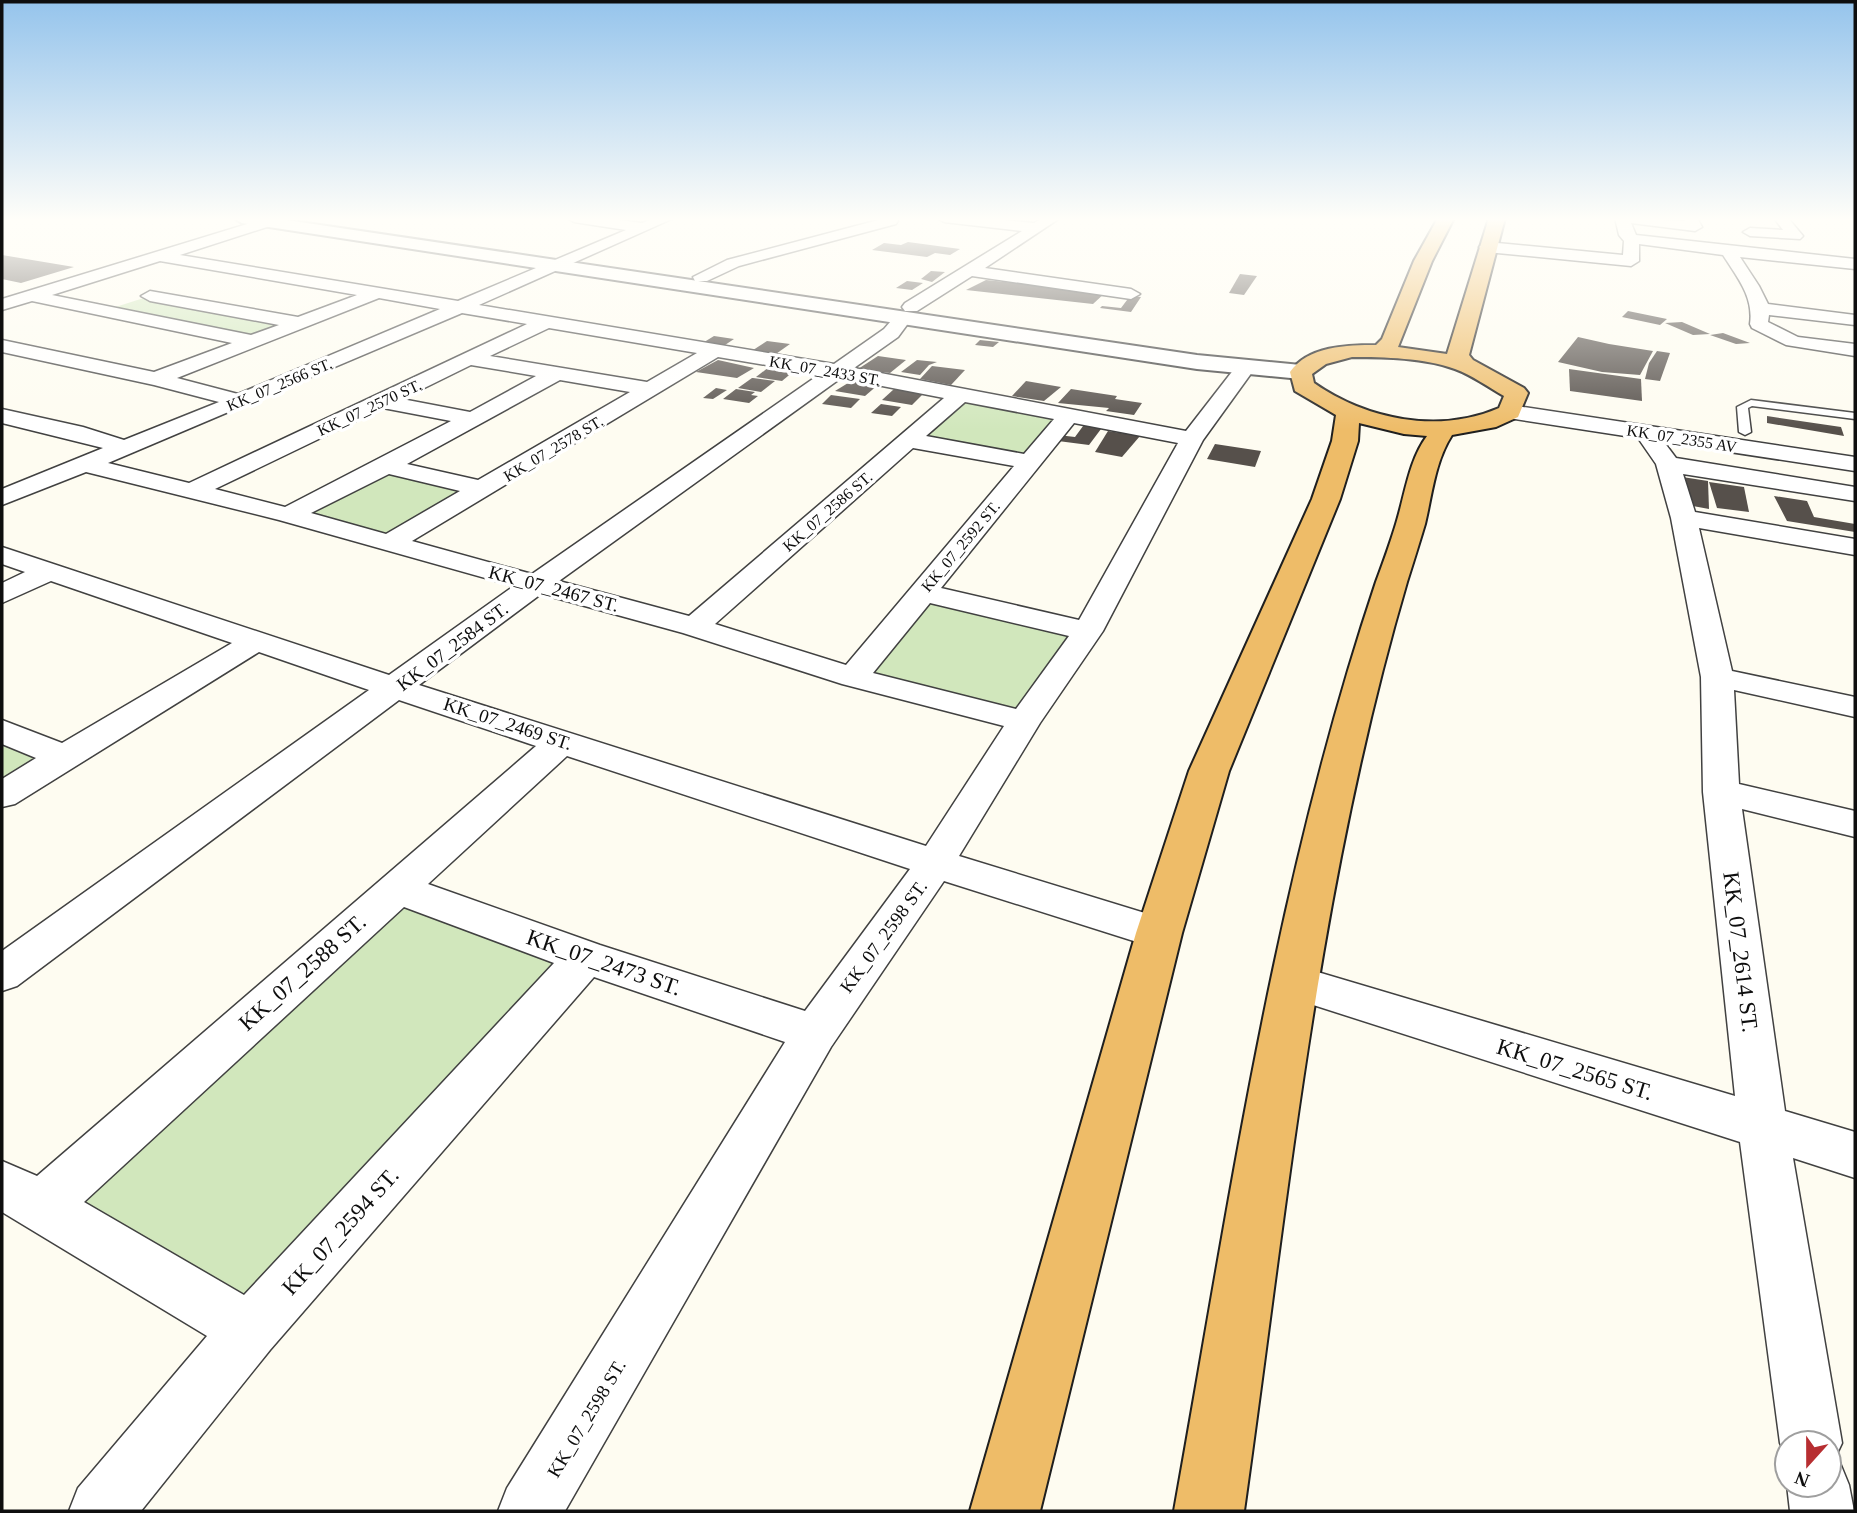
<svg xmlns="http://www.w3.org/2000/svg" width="1857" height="1513" viewBox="0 0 1857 1513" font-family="Georgia,serif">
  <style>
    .green { fill: #d1e7bc }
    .building { fill: #56504b }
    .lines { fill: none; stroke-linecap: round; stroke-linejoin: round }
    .service-casing { stroke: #414141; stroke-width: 3 }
    .minor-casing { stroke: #414141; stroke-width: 3 }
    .tertiary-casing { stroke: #414141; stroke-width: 4 }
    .trunk-casing { stroke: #1f1f1f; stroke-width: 4 }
    .service { fill: #fff; fill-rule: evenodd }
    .minor { fill: #fff; fill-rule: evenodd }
    .tertiary { fill: #fff; fill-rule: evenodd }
    .trunk { fill: #eebc68; fill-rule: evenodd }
    .labels { text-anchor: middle; stroke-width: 7; stroke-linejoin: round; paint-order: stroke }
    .far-street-label { font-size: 16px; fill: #0e0e0e; stroke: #fff }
    .street-label { font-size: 19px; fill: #0e0e0e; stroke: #fff }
    .near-street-label { font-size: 23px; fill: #0e0e0e; stroke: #fff }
  </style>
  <rect width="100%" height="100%" fill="#fefcf1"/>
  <g class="green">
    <path d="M150,296L300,323L252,341L103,311Z"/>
    <path d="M959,396L1069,415L1030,462L908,440Z"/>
    <path d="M386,466L483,489L390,543L288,515Z"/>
    <path d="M921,592L1088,633L1027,721L853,677Z"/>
    <path d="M2,731L64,757L2,795Z"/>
    <path d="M395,888L586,957L250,1330L42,1206Z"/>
  </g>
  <g class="building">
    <path d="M908,242L960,249L950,255L935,253L927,257L872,250L884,243L901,245Z"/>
    <path d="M2,255L74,267L21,283L2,279Z"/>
    <path d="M931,271L945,272L932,282L921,279Z"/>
    <path d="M1240,274L1257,276L1244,295L1229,293Z"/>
    <path d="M986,280L1106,292L1093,304L966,290Z"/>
    <path d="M907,281L923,283L912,290L896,288Z"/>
    <path d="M1130,296L1141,297L1131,312L1100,308L1102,306L1121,308Z"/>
    <path d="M1628,311L1667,319L1660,325L1622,317Z"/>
    <path d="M1682,322L1710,334L1693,335L1665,323Z"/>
    <path d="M1723,333L1750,343L1736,344L1710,335Z"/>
    <path d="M714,336L734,339L722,347L701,344Z"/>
    <path d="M1578,337L1609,344L1653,351L1640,375L1602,372L1558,362Z"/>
    <path d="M980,340L999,342L993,347L975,345Z"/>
    <path d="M767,341L790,344L773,356L750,352Z"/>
    <path d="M1657,351L1670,353L1660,381L1645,379L1649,363Z"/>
    <path d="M878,356L906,360L890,373L858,369Z"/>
    <path d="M718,360L754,368L737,378L696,372Z"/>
    <path d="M917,360L937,362L929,365L920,375L901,372Z"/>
    <path d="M932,366L965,370L951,385L920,379Z"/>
    <path d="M769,367L794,371L782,381L756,377Z"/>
    <path d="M1569,369L1641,379L1642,401L1570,391Z"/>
    <path d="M752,378H753L775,381L761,392L738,388Z"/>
    <path d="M853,380L879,384L865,396L835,391Z"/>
    <path d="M1026,381L1061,387L1044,401L1012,396Z"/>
    <path d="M716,388L727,390L713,399L703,398Z"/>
    <path d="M736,389L755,392L751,395L758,396L749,403L723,399Z"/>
    <path d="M894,389L923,394L912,405L882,400Z"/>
    <path d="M1071,389L1117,396L1115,399L1142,403L1134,415L1106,411L1109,408L1058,403Z"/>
    <path d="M831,395L860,399L851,408L822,404Z"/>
    <path d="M881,404L901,407L892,416L871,413Z"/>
    <path d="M1767,416L1841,427L1844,436L1767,423Z"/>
    <path d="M1086,422L1104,425L1089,445L1058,441V435L1075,437Z"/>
    <path d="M1108,431L1140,436L1122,457L1095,452Z"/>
    <path d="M1215,444L1261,451L1255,467L1207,459Z"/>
    <path d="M1676,476L1708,481L1709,509L1682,504Z"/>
    <path d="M1709,482L1744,487L1749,512L1717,508Z"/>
    <path d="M1774,496L1807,501L1814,517L1855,524V532L1787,521Z"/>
  </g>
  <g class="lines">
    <defs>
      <path id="service" d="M1751,400L1855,413V419L1752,406L1748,408L1751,432L1745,435L1739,432L1737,407Z"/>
      <g id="minor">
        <path d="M267,218L273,219L275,222L273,225L180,255L458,301L626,230L574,222L567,218H603L642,223L655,218H674L479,305L834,364L884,329L897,314L903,313L912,318L898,337L854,368L1186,431L1238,364H1252L1255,368L1203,440L1103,631L1040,723L959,856L1174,922L1180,933L1174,944L1159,949L944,881L831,1047L565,1511H498L507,1488L785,1042L594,977L270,1350L141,1511H69L78,1488L207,1336L2,1212V1161L37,1176L536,746L399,700L17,986L2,991V951L369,690L259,652L15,804L2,807V779L36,758L2,744V720L62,743L232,643L51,581L2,603V583L25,572L2,564V547L389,675L514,586L279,520L86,472L2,505V489L103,448L2,423V409L83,427L124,440L219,402L154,385L2,352V340L154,372L232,343L32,301L2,310V299ZM160,261L357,295L298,317L150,291L141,296L150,301L279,325L251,335L52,295ZM379,298L440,309L238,394L177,378ZM462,313L527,324L189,483L108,463ZM549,328L697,353L647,382L490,356ZM718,357L820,374L532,574L412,541ZM471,365L536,376L470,412L402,399ZM841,378L944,398L689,616L559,581ZM560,380L630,392L478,480L407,464ZM965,402L1054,419L1024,454L926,436ZM383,408L451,421L285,507L215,489ZM1074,423L1178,443L1079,620L941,588ZM913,448L1014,466L846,665L715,624ZM389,474L460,491L386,534L311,513ZM541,594L683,633L842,684L1004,726L926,846L419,685ZM930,603L1069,636L1016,709L873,673ZM567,756L910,869L805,1011L600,945L428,884ZM404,907L554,963L244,1295L84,1202Z"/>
        <path d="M886,218H896L898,221L896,224L739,266L707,281H695L693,277L727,260Z"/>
        <path d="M937,218H983L1034,223L1043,218H1060L985,268L1131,289L1140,294L1131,299L972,276L917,311H905L902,307L905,303L1022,231L944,222Z"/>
        <path d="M1615,218L1685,221L1683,218H1697L1702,227L1695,231L1631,223L1636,235L1855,259V269L1740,257L1759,286L1768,304L1855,315V325L1769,315L1768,322L1798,337L1855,344V356L1786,345L1752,328L1750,324C1754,297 1737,277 1723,255L1639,244V261L1631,266L1487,252L1479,247L1487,242L1623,255L1624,241L1619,235Z"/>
        <path d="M1774,218H1788L1803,236L1800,239L1750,236L1743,232L1750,228L1783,230Z"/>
        <path d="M1510,405L1855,457V471L1664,442L1676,458L1855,487V501L1683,474L1695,512L1855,539V555L1699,528L1732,671L1855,697V717L1734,690L1739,784L1855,811V837L1742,809L1785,1111L1855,1132V1178L1793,1158L1842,1443L1834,1460L1840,1463L1849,1485L1854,1511H1790L1787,1485V1484L1829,1485V1443H1787V1459L1780,1443L1740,1142L1279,994L1272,982L1279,970L1294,965L1735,1096L1703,792L1701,677L1671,518L1656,464L1638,438L1502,417L1499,412L1502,407Z"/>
      </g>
      <path id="tertiary" d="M234,218H273L1197,355L1301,365L1309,367L1312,372L1309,377L1301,379L1197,369L242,223Z"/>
      <path id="trunk" d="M1438,218H1454L1432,261L1398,347L1447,354L1489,218H1505L1469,355L1473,360L1524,388L1528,393L1518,417L1496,427L1452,435C1435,461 1432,495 1425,524C1419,544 1413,563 1407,582C1318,884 1288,1200 1244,1511H1174C1230,1200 1275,883 1376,582C1383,563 1390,544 1396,524C1405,495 1409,460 1427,436L1404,434L1359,423L1358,441L1340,499L1229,771L1182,933L1040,1511H970L1136,933L1189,771L1312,499L1332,441L1336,415L1295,391L1290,372C1308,346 1347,345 1376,345L1382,339L1414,261ZM1352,357C1385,357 1424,358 1455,369C1472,375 1488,387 1504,396L1499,408C1439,434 1367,420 1314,383L1312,374L1326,364Z"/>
    </defs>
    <use href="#service" class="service-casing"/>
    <use href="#minor" class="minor-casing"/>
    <use href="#tertiary" class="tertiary-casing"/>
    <use href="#trunk" class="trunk-casing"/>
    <use href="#service" class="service"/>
    <use href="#minor" class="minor"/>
    <use href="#tertiary" class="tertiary"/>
    <use href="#trunk" class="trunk"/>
  </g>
  <linearGradient id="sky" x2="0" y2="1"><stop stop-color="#95c4ec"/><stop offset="0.51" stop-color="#fffef9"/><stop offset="1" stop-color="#fffef9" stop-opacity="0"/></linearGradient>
  <rect width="1857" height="430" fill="url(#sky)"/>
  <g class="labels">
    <g class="far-street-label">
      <text transform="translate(825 370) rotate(10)" y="6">KK_07_2433 ST.</text>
      <text transform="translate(279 384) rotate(-23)" y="6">KK_07_2566 ST.</text>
      <text transform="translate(369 407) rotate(-25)" y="6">KK_07_2570 ST.</text>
      <text transform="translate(1682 438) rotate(9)" y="6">KK_07_2355 AV</text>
      <text transform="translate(553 448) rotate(-31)" y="6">KK_07_2578 ST.</text>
      <text transform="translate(827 511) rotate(-41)" y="6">KK_07_2586 ST.</text>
      <text transform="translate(960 546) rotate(-50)" y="6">KK_07_2592 ST.</text>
    </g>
    <g class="street-label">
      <text transform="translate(554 588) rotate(15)" y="7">KK_07_2467 ST.</text>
      <text transform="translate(452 646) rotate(-37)" y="7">KK_07_2584 ST.</text>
      <text transform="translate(508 723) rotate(18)" y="7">KK_07_2469 ST.</text>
      <text transform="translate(883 936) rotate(-54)" y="7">KK_07_2598 ST.</text>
      <text transform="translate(586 1418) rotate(-59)" y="7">KK_07_2598 ST.</text>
    </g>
    <g class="near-street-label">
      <text transform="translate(1741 952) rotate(83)" y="8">KK_07_2614 ST.</text>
      <text transform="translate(604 962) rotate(19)" y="8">KK_07_2473 ST.</text>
      <text transform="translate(302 972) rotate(-42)" y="8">KK_07_2588 ST.</text>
      <text transform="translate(1575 1069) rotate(17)" y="8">KK_07_2565 ST.</text>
      <text transform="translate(340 1231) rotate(-48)" y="8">KK_07_2594 ST.</text>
    </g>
  </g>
  <rect width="1857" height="1513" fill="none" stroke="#0e0e0e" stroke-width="7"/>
  <g transform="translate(1808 1464) rotate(201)"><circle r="33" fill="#ffffff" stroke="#9f9f9f" stroke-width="2"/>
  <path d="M0-5L12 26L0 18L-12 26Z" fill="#b72e31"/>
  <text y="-10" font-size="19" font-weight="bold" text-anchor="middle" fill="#0e0e0e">N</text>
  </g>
</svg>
